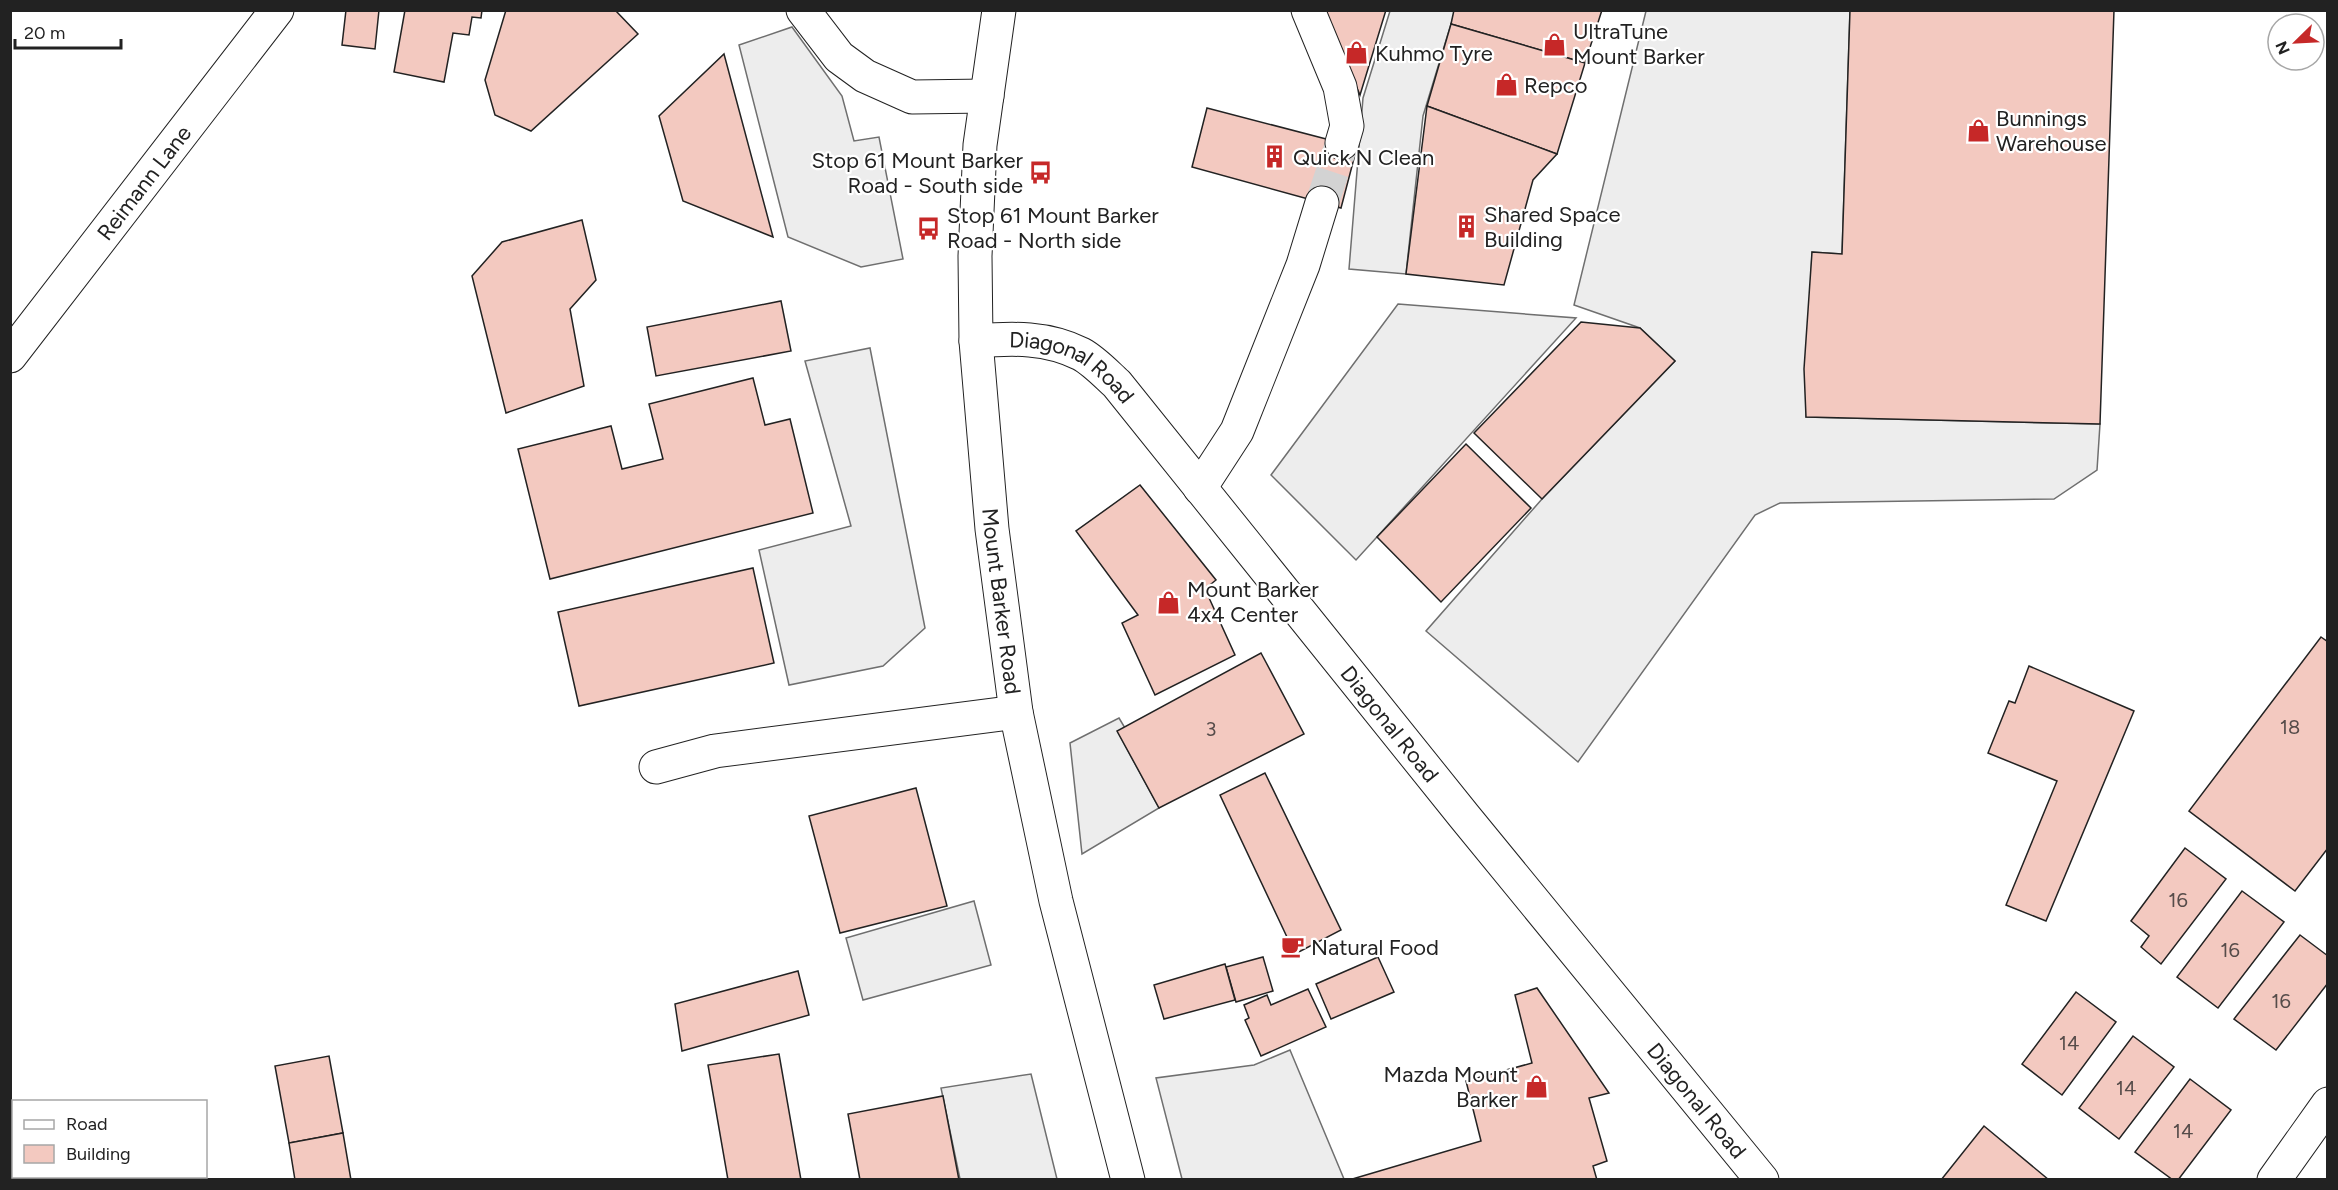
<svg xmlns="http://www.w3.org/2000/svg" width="2338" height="1190" viewBox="0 0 2338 1190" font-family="Figtree,sans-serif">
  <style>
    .parking { fill: #ededed; stroke: #6f6f6f; stroke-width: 1.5 }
    .building { fill: #f3c9c0; stroke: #222; stroke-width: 1.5 }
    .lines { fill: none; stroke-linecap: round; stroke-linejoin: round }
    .minor-tunnel { stroke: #d3d3d3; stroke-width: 33; stroke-dasharray: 33 16; stroke-linecap: butt }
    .minor-casing { stroke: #222; stroke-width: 35 }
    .major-casing { stroke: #222; stroke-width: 35 }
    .minor { stroke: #fff; stroke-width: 33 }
    .major { stroke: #fff; stroke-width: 33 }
    .labels { text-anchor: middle; stroke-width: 4.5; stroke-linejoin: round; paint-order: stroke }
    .number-label { font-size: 20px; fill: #564c4a }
    .poi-label { font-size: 22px; fill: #222; stroke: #fff; text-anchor: start }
    .street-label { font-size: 22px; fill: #222; stroke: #fff }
  </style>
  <rect width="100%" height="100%" fill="#fff"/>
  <g class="parking">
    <path d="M1390,11H1455L1423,116L1406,274L1349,269L1363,98Z"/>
    <path d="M1646,11H1850L1842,254L1812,252L1806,417L2100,424L2097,470L2054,499L1780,503L1755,515L1578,762L1426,631L1542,499L1675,361L1640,328L1574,305Z"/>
    <path d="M792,27L842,96L854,141L879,137L903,259L861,267L788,237L739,45Z"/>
    <path d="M1398,304L1576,318L1356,560L1271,475Z"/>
    <path d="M870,348L925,628L883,666L789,685L759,550L851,526L805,361Z"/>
    <path d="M1119,718L1125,728L1118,732L1159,808L1082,854L1070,743Z"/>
    <path d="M974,901L991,965L863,1000L846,938Z"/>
    <path d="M1290,1050L1344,1179H1182L1156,1078L1254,1065Z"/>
    <path d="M1031,1074L1057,1179H960L941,1088Z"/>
  </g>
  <g class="building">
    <path d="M346,10H379L375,49L342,45Z"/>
    <path d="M405,10H482L481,18L472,17L469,35L453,33L444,82L394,72Z"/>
    <path d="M506,10H615L638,34L531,131L495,115L485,80Z"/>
    <path d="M1324,10H1386L1360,95Z"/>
    <path d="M1454,10H1602L1585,63L1451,24Z"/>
    <path d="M1850,10H2114L2100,424L1806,417L1804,369L1812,252L1842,254Z"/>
    <path d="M1451,24L1585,63L1557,154L1427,106Z"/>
    <path d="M724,54L773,237L683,201L659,116Z"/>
    <path d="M1427,106L1557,154L1533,180L1504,285L1406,274Z"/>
    <path d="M1207,108L1357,147L1341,208L1192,167Z"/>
    <path d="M582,220L596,280L570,309L584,386L506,413L472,276L502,242Z"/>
    <path d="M781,301L791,351L656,376L647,327Z"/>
    <path d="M1581,322L1640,328L1675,361L1542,499L1474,433Z"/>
    <path d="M753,378L765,425L790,419L813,513L550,579L518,449L611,426L622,469L663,459L649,404Z"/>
    <path d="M1466,444L1531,508L1441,602L1377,537Z"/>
    <path d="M1140,485L1216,580L1205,589L1235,655L1155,695L1122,623L1138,615L1076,531Z"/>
    <path d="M753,568L774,663L579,706L558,612Z"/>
    <path d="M2321,637L2328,642V848L2295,891L2189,811Z"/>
    <path d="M1261,653L1304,734L1159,808L1117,731Z"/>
    <path d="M2029,666L2134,711L2046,921L2006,905L2057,781L1988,753L2009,701L2015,703Z"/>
    <path d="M1265,773L1341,930L1295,954L1220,795Z"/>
    <path d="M916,788L947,906L840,933L809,816Z"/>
    <path d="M2185,848L2226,879L2161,964L2141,947L2149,936L2131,921Z"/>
    <path d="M2242,891L2284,922L2218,1008L2177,977Z"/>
    <path d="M2300,935L2328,956V983L2276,1050L2234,1019Z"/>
    <path d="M1263,957L1273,991L1236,1002L1226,967Z"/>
    <path d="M1378,957L1394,992L1331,1019L1316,984Z"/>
    <path d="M1225,964L1235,1000L1164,1019L1154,985Z"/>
    <path d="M798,971L809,1015L682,1051L675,1004Z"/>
    <path d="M1537,988L1609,1093L1589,1098L1607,1161L1593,1166L1597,1180H1349L1481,1141L1466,1081L1532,1063L1515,995Z"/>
    <path d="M1308,989L1326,1027L1261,1056L1245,1020L1249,1018L1244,1005L1267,995L1271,1005Z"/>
    <path d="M2076,992L2116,1022L2062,1095L2022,1064Z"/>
    <path d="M2133,1036L2174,1067L2119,1139L2079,1108Z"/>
    <path d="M779,1054L801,1180H728L708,1065Z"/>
    <path d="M329,1056L343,1133L289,1143L275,1066Z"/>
    <path d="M2190,1079L2231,1110L2178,1180H2173L2135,1152Z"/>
    <path d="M943,1096L959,1180H860L848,1114Z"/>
    <path d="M1984,1126L2049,1180H1941Z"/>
    <path d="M343,1133L351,1180H295L289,1143Z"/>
  </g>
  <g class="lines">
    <path class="minor-tunnel" d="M1322,203L1342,143"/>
    <defs>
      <g id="minor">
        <path d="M803,10L839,57L865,76L912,97L987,96"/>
        <path d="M1308,10L1340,87L1347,126L1342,143"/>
        <path id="s1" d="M976,341C1013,338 1047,337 1081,354C1094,361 1106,374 1117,384L1464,816L1762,1180"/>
        <path id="s2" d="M10,356L277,10"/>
        <path d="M1200,488L1237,431L1303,265L1322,203"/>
        <path d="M656,767L715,751L1016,712"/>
        <path d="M2274,1180L2328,1104"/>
      </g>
      <g id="major">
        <path id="s3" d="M999,10L980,145L975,256L976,341L992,529L1016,712L1056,901L1128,1180"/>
      </g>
    </defs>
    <use href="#minor" class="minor-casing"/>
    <use href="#major" class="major-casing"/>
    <use href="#minor" class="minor"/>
    <use href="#major" class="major"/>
  </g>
  <defs>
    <symbol id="shop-bare" viewBox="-9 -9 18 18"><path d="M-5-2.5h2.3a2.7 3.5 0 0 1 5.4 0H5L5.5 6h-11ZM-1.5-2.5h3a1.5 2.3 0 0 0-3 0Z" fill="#c62828" stroke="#fff" stroke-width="2.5" paint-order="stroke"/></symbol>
    <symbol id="building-bare" viewBox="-9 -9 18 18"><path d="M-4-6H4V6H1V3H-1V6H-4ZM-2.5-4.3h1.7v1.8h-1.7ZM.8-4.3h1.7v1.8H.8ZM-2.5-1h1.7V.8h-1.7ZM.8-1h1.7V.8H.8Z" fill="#c62828" stroke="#fff" stroke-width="2.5" paint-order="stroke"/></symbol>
    <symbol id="bus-bare" viewBox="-9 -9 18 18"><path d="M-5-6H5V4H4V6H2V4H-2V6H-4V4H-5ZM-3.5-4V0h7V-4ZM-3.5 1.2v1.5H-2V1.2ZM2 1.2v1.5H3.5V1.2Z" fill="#c62828" stroke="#fff" stroke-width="2.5" paint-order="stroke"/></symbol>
    <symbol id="cafe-bare" viewBox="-9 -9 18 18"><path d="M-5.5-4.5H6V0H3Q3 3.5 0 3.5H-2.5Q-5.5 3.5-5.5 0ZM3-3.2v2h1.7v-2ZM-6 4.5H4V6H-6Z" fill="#c62828" stroke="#fff" stroke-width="2.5" paint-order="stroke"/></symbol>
  </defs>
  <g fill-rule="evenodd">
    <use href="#shop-bare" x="1538" y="28" width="33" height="33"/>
    <use href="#shop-bare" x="1340" y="36" width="33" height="33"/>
    <use href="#shop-bare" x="1490" y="68" width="33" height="33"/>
    <use href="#shop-bare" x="1962" y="114" width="33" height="33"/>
    <use href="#building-bare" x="1258" y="140" width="33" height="33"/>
    <use href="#bus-bare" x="1024" y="156" width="33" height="33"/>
    <use href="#building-bare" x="1450" y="210" width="33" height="33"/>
    <use href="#bus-bare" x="912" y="212" width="33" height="33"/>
    <use href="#shop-bare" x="1152" y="586" width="33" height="33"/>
    <use href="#cafe-bare" x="1276" y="930" width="33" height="33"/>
    <use href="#shop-bare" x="1520" y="1070" width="33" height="33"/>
  </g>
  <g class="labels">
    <g class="number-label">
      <text x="2290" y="734">18</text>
      <text x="1211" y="736">3</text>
      <text x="2178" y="907">16</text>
      <text x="2230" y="957">16</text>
      <text x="2281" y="1008">16</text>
      <text x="2069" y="1050">14</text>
      <text x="2126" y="1095">14</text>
      <text x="2183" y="1138">14</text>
    </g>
    <g class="poi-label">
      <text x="1573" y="39">UltraTune<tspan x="1573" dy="25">Mount Barker</tspan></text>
      <text x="1375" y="61">Kuhmo Tyre</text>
      <text x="1524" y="93">Repco</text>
      <text x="1996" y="126">Bunnings<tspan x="1996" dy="25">Warehouse</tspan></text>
      <text x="1293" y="165">Quick N Clean</text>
      <text x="1023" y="168" text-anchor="end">Stop 61 Mount Barker<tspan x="1023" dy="25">Road - South side</tspan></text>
      <text x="1484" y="222">Shared Space<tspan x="1484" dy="25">Building</tspan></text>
      <text x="947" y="223">Stop 61 Mount Barker<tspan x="947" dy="25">Road - North side</tspan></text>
      <text x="1187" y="597">Mount Barker<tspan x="1187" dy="25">4x4 Center</tspan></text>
      <text x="1311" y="955">Natural Food</text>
      <text x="1518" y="1082" text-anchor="end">Mazda Mount<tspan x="1518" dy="25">Barker</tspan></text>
    </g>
    <g class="street-label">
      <text dy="8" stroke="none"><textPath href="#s2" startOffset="219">Reimann Lane</textPath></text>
      <text dy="8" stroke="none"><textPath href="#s1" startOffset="104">Diagonal Road</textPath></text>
      <text dy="8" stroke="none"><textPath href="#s3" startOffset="594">Mount Barker Road</textPath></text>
      <text dy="8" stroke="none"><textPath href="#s1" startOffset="590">Diagonal Road</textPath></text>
      <text dy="8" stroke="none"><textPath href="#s1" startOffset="1076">Diagonal Road</textPath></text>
    </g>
  </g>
  <rect width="2338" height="1190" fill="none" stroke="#222222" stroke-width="24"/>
  <rect x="12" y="1100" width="195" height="78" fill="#ffffff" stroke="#a7a7a7" stroke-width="1.5"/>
  <rect x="24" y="1120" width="30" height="9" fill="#ffffff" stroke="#a7a7a7" stroke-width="1.5"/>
  <text x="66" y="1130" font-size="18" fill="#222222">Road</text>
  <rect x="24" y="1145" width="30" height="18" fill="#f3c9c0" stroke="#a7a7a7" stroke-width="1.5"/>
  <text x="66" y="1160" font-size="18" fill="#222222">Building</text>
  <g transform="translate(2296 42) rotate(246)"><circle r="28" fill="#ffffff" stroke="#a7a7a7" stroke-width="1.5"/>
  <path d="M0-4.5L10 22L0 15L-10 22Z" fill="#c62828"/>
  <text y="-9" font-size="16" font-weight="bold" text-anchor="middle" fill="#222222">N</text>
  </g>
  <path d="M15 39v9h106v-9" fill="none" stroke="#222222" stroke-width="3"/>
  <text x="24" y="39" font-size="18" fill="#222222" stroke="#ffffff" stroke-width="4.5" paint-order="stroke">20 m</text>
</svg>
